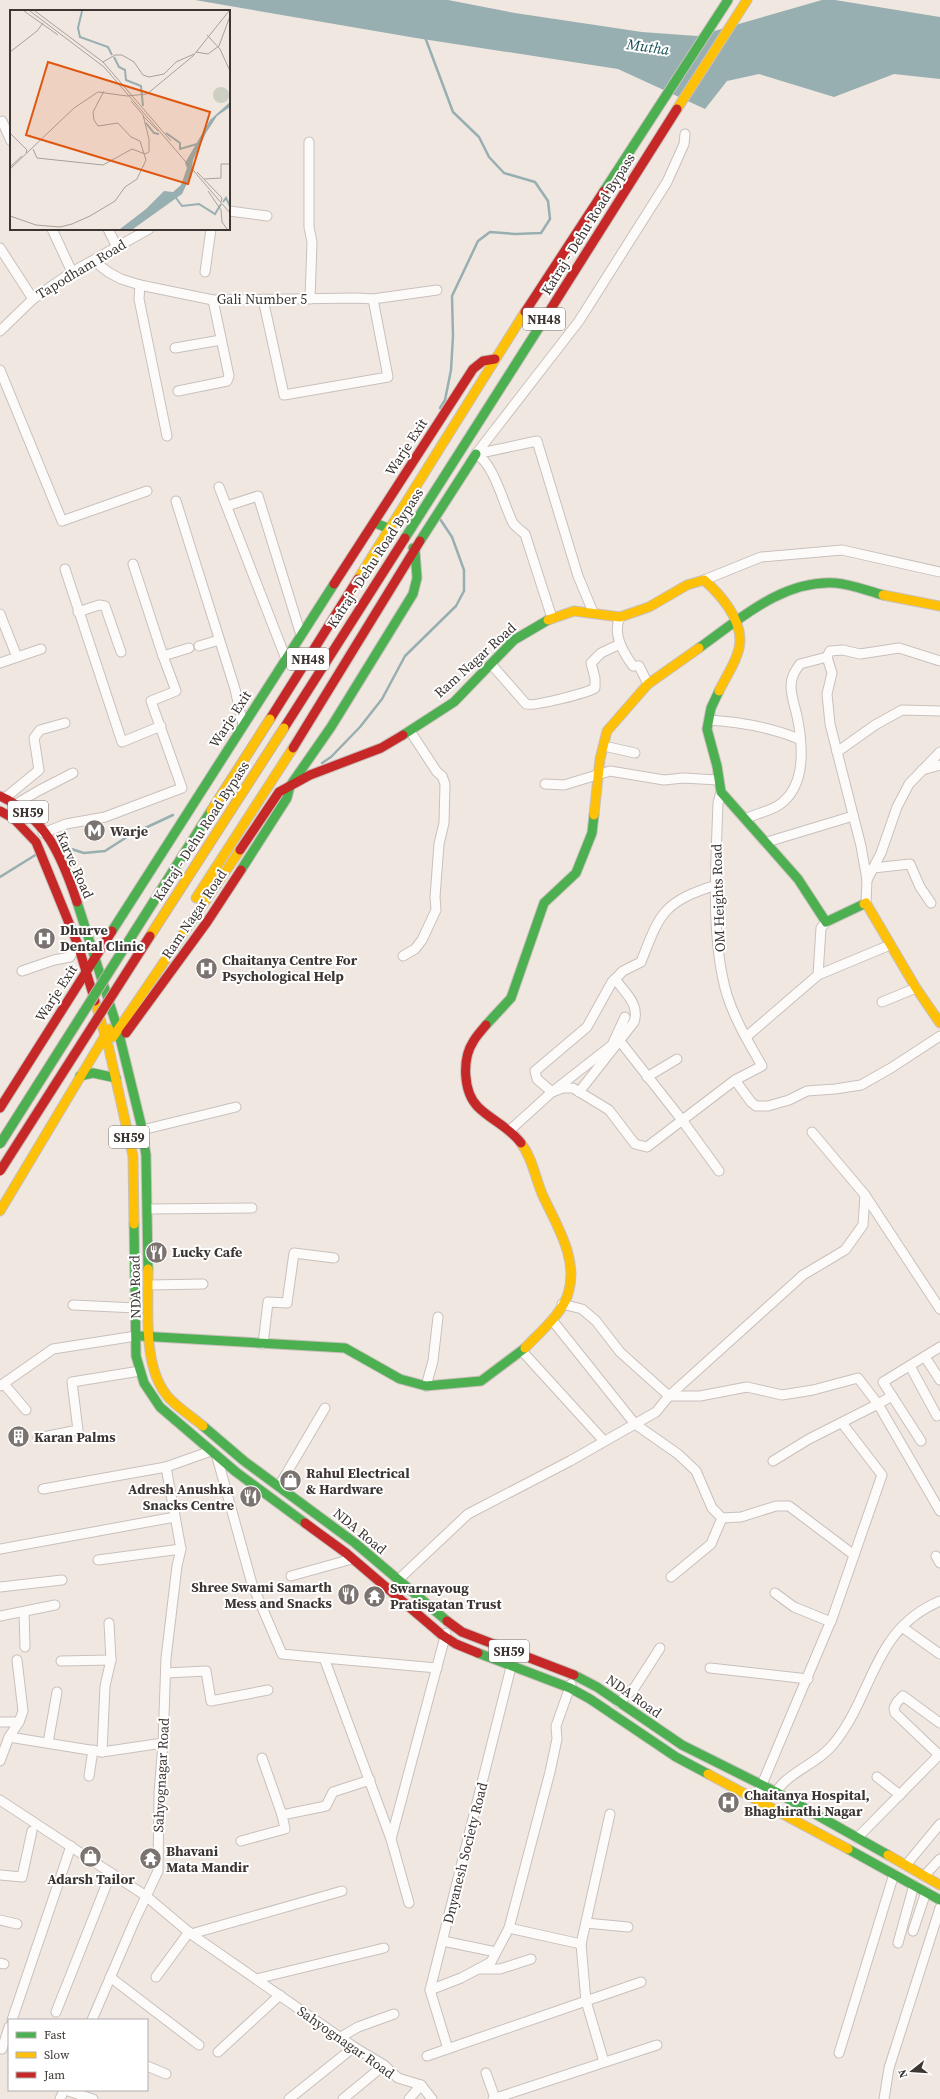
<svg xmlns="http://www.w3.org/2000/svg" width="940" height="2099" viewBox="0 0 940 2099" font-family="'Source Serif 4',serif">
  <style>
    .water { fill: #98afb1 }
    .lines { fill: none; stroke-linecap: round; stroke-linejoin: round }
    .stream { stroke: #98afb1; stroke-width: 2.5 }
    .street-casing { stroke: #c8c0bc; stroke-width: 11 }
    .fast-casing { stroke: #c8c0bc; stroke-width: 11 }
    .slow-casing { stroke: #c8c0bc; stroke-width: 11 }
    .jam-casing { stroke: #c8c0bc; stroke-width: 11 }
    .street { stroke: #fdfbfa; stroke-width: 9 }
    .fast { stroke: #4caf50; stroke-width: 9 }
    .slow { stroke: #ffc107; stroke-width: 9 }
    .jam { stroke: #c62828; stroke-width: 9 }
    .fast-bridge-casing { stroke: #c3b3ae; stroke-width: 11; stroke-linecap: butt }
    .slow-bridge-casing { stroke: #c3b3ae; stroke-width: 11; stroke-linecap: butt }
    .jam-bridge-casing { stroke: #c3b3ae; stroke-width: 11; stroke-linecap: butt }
    .fast-bridge { stroke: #4caf50; stroke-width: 9 }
    .slow-bridge { stroke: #ffc107; stroke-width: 9 }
    .jam-bridge { stroke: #c62828; stroke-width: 9 }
    .labels { text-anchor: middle; stroke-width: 4; stroke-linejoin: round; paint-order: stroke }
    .shield { fill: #fff; stroke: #767270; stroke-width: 1 }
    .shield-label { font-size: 13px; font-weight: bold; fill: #3c3532 }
    .street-label { font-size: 14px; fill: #3c3532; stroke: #fff }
    .poi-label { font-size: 14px; font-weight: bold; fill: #3c3532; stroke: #fff; text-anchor: start }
    .water-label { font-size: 15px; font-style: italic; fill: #174e56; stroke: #fff }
    .inset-river { fill: none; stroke: #98afb1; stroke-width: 2 }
    .inset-road { fill: none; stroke: #a9a09b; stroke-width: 1 }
    .view { fill: #df570e; fill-opacity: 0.15; stroke: #df570e; stroke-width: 2 }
    .inset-edge { fill: none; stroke: #3c3532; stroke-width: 2 }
  </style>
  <rect width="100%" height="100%" fill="#f1e7e1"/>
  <path class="water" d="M195,0H448L515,13L642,32L697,36L822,0H835L940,17V79L894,74L834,97L759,74L727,81L705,109L618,69L416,38Z"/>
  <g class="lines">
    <g class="stream">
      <path d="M425,37L453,112L479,137L489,157L504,173L535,182L548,201L550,219L541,233L515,234L490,232L478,241L452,296L453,336L451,370L445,400L440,408"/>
      <path d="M322,763L331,757L360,727L382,699L405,656L456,606L464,591V570L452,537L440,519"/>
      <path d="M61,849L68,848L84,853L105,851L130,835L173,815"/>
      <path d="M0,877L37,854"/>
    </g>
    <defs>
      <g id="street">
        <path d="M2,121L11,141"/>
        <path d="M309,142V227L312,242L310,299"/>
        <path d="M229,211L267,216"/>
        <path d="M52,229L72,272"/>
        <path d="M108,229L117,247"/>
        <path d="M0,248L33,299"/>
        <path d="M94,261L108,272L121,279L140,285L213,300L356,298L373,299L437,290"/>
        <path d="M205,272L211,229"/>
        <path d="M140,285L139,299L167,436"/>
        <path d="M263,299L284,395L388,377L373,299"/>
        <path d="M0,331L33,299L72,272L149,229"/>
        <path d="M175,348L221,340"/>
        <path d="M0,370L62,521L147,491"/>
        <path d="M178,391L227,381L229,376L213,300"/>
        <path d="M476,454C494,463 504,506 513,523C516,527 521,531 525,534L552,618"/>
        <path d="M219,487L286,659"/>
        <path d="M176,501L235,689L243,725"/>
        <path d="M227,506L258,496L301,635"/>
        <path d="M133,564L163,656L189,648"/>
        <path d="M65,569L122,742L161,726"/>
        <path d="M704,580L761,557L842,550L940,572"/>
        <path d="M78,612L99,605L105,606L121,652"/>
        <path d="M593,612L578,576L537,441L476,454L579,321L667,182L684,144L685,134"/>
        <path d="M0,614L17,657"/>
        <path d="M620,617C612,634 623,652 633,666H639L648,684"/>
        <path d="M199,646L219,640"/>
        <path d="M827,657L830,651L843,650L860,654L899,648L940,661"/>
        <path d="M0,663L41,649"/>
        <path d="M491,664L526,704C533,707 587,693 595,688V678L591,663L601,653L620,644"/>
        <path d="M709,720C741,722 770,727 799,739"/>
        <path d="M604,746L635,753"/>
        <path d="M837,752L875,725L902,710L940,711"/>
        <path d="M922,770L940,765"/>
        <path d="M545,784L564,785L610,771L664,780L683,778L718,780"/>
        <path d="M5,798L39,770L34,738L40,730L65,723"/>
        <path d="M16,804L38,791L73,773"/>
        <path d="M745,819C755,814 770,811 779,805C807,786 803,745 797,716C795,707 791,696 791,686C791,677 795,671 800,664L827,657L832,673L827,694L830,724L861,846L867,880L866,903"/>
        <path d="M43,833L66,824L105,817L182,788L151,701L176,691L163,656"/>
        <path d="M767,842L853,816"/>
        <path d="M873,868L910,864L920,887L931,903"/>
        <path d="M867,880L881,853L897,807L909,784L940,752"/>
        <path d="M403,956L415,949L422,940L436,910L435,897L439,844L444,823L445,784L442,776L437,772L410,731"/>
        <path d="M22,971L54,960L70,957L77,943"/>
        <path d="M818,975L890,945"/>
        <path d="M882,1002L916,988"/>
        <path d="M625,1017L612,1045L552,1092L537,1079L535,1071L587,1027L612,982L623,971L641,962C660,913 663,902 716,885"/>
        <path d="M746,1037L818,975L821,928L826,922"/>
        <path d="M619,1040L682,1120L719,1171"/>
        <path d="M647,1077L677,1059"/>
        <path d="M735,1080L751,1102L756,1106H768L789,1100L807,1091L835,1089L861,1085L891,1068L940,1036"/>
        <path d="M579,1092L634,1022C640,1004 625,993 615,979"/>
        <path d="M142,1130L236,1107"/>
        <path d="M509,1131L552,1092L563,1088H573L609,1110L635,1144L647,1147L735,1080L762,1066C749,1043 735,1020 727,995C710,937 716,863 718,803L721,792"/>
        <path d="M812,1132L865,1195L940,1309"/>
        <path d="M148,1209L252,1208"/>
        <path d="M149,1285L203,1284"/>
        <path d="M562,1304L582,1309L596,1321L620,1352L669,1396H700L747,1387L782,1395L813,1390L858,1378L878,1404L892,1396"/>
        <path d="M73,1305L136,1308"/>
        <path d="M552,1320L635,1424L678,1454L696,1471L712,1508L722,1518L741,1517L776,1506H789L854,1555"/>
        <path d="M263,1344L268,1302L287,1303L294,1253L334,1258"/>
        <path d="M522,1351L604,1441"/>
        <path d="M925,1357L940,1380"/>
        <path d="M910,1366L937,1416"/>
        <path d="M4,1384L26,1410"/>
        <path d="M0,1386L53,1349L136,1336"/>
        <path d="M426,1386L433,1361L438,1317"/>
        <path d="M38,1438L78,1430L72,1382L140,1371"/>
        <path d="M921,1441L883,1382L940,1347"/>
        <path d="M217,1457L252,1584L282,1654L324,1658"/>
        <path d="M773,1461L809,1439L878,1404L940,1511"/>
        <path d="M279,1486L325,1408"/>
        <path d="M43,1489L166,1467"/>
        <path d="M0,1549L175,1517"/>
        <path d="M936,1556L940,1563"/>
        <path d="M98,1560L181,1549"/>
        <path d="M291,1576L352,1559"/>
        <path d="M671,1577L711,1544L722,1518"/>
        <path d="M398,1580L468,1514L570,1461L656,1412L669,1396L803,1275L845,1250L863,1225L865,1195"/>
        <path d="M0,1587L62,1580"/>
        <path d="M775,1593L794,1607L831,1622"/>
        <path d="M24,1612L25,1647"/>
        <path d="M0,1616L55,1605"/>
        <path d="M902,1627L940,1654"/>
        <path d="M61,1661L111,1660"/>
        <path d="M710,1668L808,1679"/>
        <path d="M166,1673L206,1671L211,1701L268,1690"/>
        <path d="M619,1703L635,1687L660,1648"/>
        <path d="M0,1722H19"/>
        <path d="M9,1737L102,1752L105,1686L111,1660L109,1623"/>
        <path d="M48,1743L57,1692"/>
        <path d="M102,1752L163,1743"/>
        <path d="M939,1755L895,1713L894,1708L897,1702L903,1696L940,1723"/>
        <path d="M262,1758L282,1815"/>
        <path d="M0,1761L9,1737L19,1722L23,1711L17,1660"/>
        <path d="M89,1776L93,1750"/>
        <path d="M877,1777L900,1795"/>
        <path d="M760,1789L833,1616L882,1475L842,1423"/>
        <path d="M774,1796C784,1773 819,1764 835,1742C874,1693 873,1629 940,1601"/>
        <path d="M0,1800L146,1896L191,1934L354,2047L384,2065L398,2078L421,2085L432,2099"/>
        <path d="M857,1838L940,1754"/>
        <path d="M391,1839L446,1633"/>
        <path d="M241,1841L285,1829L282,1815L326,1806L333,1792L370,1780"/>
        <path d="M906,1865L940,1824"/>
        <path d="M0,1875L22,1877L32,1831"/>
        <path d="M924,1876L940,1859"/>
        <path d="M409,1903L391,1839L324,1658L437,1668"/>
        <path d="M0,1920L17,1924"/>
        <path d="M586,1923L628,1927"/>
        <path d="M509,1928L581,1944L610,1814"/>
        <path d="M913,1931L926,1892"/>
        <path d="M191,1934L342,1891"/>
        <path d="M443,1941L496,1952"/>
        <path d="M898,1943L914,1885"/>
        <path d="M0,1963L4,1964"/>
        <path d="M478,1969H500L531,1959"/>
        <path d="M110,1977L199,2045"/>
        <path d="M156,1977L189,1932"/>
        <path d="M256,1979L384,1948"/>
        <path d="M430,1990L461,1978L491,1962L509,1928L550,1772L557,1739L556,1726L571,1684"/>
        <path d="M56,2012L111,1873"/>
        <path d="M12,2020L71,1846"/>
        <path d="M92,2020L134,1922L158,1871L159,1793L163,1743L166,1658L177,1566L181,1549L166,1467L211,1451"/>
        <path d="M341,2037L358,2027L394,2014"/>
        <path d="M2,2049L9,2027"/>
        <path d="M448,2049L430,1990L511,1667"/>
        <path d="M218,2052L280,1995"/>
        <path d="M839,2053L894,1874"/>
        <path d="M427,2056L586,2001L581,1944"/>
        <path d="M604,2062L586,2001L641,1982"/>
        <path d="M147,2066L166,2074"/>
        <path d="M486,2073L495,2098"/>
        <path d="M65,2090L93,2099"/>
        <path d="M60,2099L64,2090"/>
        <path d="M289,2099L354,2047"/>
        <path d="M343,2099L384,2065"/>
        <path d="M409,2099L421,2085"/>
        <path d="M493,2099L657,2045"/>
        <path d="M884,2099L889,2068L940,1908"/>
      </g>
      <g id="fast">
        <path d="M604,191L728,0"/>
        <path d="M375,523L390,529"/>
        <path d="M405,538L540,326"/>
        <path d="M420,541L476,454"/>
        <path d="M699,648C740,619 782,580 835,583C851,584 868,591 883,595"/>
        <path d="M719,691L711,708L707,729L717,766L721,792L798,879L826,922L864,904"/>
        <path d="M403,735L454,702L514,640L548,620"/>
        <path d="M241,870L287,798L290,786L331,727L413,594L417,578L415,551L413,548"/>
        <path d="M77,902L118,1030L141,1124L146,1155L148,1269"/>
        <path d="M112,931L334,584"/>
        <path d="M486,1025L511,998L544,903L576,873L592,833L594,815"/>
        <path d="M80,1076L93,1073L116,1078"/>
        <path d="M134,1224L136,1356L144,1383L160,1407L236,1472L305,1523"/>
        <path d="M140,1336L345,1348L400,1379L426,1386L481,1381L525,1348"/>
        <path d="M203,1426L244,1461L355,1543L447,1621"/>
        <path d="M478,1653L570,1688L590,1699L676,1757L708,1774"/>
        <path d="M574,1675L597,1687L682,1745L776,1792L888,1855"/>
        <path d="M848,1849L940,1900"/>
      </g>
      <g id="slow">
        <path d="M677,109L747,0"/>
        <path d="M358,579L525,312"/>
        <path d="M883,595L940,606"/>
        <path d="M548,620L574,611L620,617L649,607L687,585L704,580C720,594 740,617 740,640C740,657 726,676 719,691"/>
        <path d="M594,815L600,759L607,731L648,684L699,648"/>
        <path d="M196,898L293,748"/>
        <path d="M864,904L866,903L916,988L940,1023"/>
        <path d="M95,1001L109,1049L133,1156L134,1224"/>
        <path d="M113,1037L240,850"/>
        <path d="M521,1143C533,1159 535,1178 543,1196C557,1226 579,1260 568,1294C562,1314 539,1333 525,1348"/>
        <path d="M0,1211L109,1029"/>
        <path d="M148,1269C149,1307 141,1369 170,1399C180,1409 192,1417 203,1426"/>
        <path d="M708,1774L848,1849"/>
        <path d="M888,1855L940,1885"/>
      </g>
      <g id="jam">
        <path d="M525,312L604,191"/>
        <path d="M540,326L677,109"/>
        <path d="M334,584L473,369L483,361L495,359"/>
        <path d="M270,719L358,579"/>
        <path d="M284,728L405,538"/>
        <path d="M293,748L420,541"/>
        <path d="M0,796C45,816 62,857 77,902"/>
        <path d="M0,811L13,818L36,842L78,945L95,1001"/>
        <path d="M240,850L279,792L310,775L381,748L403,735"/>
        <path d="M486,1025C482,1030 476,1036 473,1042C462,1059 463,1092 478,1107C491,1120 509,1127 521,1143"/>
        <path d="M126,1033L207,922L241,870"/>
        <path d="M0,1108L112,931"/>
        <path d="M305,1523L346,1553L442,1635L456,1644L478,1653"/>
        <path d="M447,1621L462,1632L574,1675"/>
      </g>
    </defs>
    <use href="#street" class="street-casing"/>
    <use href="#fast" class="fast-casing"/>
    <use href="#slow" class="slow-casing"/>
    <use href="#jam" class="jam-casing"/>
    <use href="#street" class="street"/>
    <use href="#fast" class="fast"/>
    <use href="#slow" class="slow"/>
    <use href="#jam" class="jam"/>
    <defs>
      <path id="fast-bridge" d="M0,1144L211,811"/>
      <g id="slow-bridge">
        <path d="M211,811L270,719"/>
        <path d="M150,936L284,728"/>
      </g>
      <path id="jam-bridge" d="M0,1171L150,936"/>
    </defs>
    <use href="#fast-bridge" class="fast-bridge-casing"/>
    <use href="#slow-bridge" class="slow-bridge-casing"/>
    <use href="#jam-bridge" class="jam-bridge-casing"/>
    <use href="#fast-bridge" class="fast-bridge"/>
    <use href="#slow-bridge" class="slow-bridge"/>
    <use href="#jam-bridge" class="jam-bridge"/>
  </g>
  <defs>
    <symbol id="metro-disc" viewBox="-11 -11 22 22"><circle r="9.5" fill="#7b736f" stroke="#fff"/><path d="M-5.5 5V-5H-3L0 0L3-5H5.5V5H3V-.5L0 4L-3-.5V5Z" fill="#fff"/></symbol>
    <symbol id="hospital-disc" viewBox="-11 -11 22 22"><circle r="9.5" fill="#7b736f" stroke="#fff"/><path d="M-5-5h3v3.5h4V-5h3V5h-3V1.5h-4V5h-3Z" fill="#fff"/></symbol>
    <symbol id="restaurant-disc" viewBox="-11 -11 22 22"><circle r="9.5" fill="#7b736f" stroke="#fff"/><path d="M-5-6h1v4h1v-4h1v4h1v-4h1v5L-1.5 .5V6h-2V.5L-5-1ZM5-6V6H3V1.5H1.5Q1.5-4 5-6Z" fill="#fff"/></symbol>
    <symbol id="building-disc" viewBox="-11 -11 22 22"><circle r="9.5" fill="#7b736f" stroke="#fff"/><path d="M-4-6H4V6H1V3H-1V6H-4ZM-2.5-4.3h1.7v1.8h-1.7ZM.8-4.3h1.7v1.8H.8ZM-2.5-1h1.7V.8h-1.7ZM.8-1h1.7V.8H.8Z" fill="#fff"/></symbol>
    <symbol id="shop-disc" viewBox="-11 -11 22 22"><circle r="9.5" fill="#7b736f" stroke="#fff"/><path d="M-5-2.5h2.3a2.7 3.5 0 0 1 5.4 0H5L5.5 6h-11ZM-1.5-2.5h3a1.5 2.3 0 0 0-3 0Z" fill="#fff"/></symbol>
    <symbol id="temple-disc" viewBox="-11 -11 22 22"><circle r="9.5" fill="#7b736f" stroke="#fff"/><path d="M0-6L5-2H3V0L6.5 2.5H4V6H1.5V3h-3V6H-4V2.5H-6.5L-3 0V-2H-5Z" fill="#fff"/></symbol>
  </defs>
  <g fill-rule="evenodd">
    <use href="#metro-disc" x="82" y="818" width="25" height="25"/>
    <use href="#hospital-disc" x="32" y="926" width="25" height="25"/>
    <use href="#hospital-disc" x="194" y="956" width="25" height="25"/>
    <use href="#restaurant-disc" x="144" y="1240" width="25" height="25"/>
    <use href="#building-disc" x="6" y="1424" width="25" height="25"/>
    <use href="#shop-disc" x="278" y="1468" width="25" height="25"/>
    <use href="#restaurant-disc" x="238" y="1484" width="25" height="25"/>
    <use href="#restaurant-disc" x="336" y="1582" width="25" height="25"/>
    <use href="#temple-disc" x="362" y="1584" width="25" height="25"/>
    <use href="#hospital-disc" x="716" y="1790" width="25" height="25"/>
    <use href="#shop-disc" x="78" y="1844" width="25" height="25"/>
    <use href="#temple-disc" x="138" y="1846" width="25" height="25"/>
  </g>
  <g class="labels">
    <g class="shield">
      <rect x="523" y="308" width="42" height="22" rx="3"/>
      <rect x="287" y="648" width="42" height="22" rx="3"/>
      <rect x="8" y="801" width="40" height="22" rx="3"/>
      <rect x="109" y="1126" width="40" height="22" rx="3"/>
      <rect x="489" y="1640" width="40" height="22" rx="3"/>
    </g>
    <g class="shield-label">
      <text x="544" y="324">NH48</text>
      <text x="308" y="664">NH48</text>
      <text x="28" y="817">SH59</text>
      <text x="129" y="1142">SH59</text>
      <text x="509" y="1656">SH59</text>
    </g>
    <g class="street-label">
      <text transform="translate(588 224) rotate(-58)" y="5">Katraj - Dehu Road Bypass</text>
      <text transform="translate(81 269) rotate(-31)" y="5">Tapodham Road</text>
      <text x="262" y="304">Gali Number 5</text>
      <text transform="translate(406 447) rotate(-57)" y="5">Warje Exit</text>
      <text transform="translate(375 558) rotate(-57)" y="5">Katraj - Dehu Road Bypass</text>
      <text transform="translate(475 660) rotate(-42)" y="5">Ram Nagar Road</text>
      <text transform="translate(230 719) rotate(-57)" y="5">Warje Exit</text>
      <text transform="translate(201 831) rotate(-57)" y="5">Katraj - Dehu Road Bypass</text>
      <text transform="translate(75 865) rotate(66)" y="5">Karve Road</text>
      <text transform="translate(718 898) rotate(-92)" y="5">OM Heights Road</text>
      <text transform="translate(194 914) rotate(-56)" y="5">Ram Nagar Road</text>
      <text transform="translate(56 993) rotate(-57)" y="5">Warje Exit</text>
      <text transform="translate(135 1287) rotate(-91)" y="5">NDA Road</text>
      <text transform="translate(360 1531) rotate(39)" y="5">NDA Road</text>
      <text transform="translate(634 1696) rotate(35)" y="5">NDA Road</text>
      <text transform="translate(161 1775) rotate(-87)" y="5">Sahyognagar Road</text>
      <text transform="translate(465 1853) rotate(-76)" y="5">Dnyanesh Society Road</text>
      <text transform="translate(346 2042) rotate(35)" y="5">Sahyognagar Road</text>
    </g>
    <g class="poi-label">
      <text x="110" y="836">Warje</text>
      <text x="60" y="935">Dhurve<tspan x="60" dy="16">Dental Clinic</tspan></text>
      <text x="222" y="965">Chaitanya Centre For<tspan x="222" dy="16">Psychological Help</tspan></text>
      <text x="172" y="1257">Lucky Cafe</text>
      <text x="34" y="1442">Karan Palms</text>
      <text x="306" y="1478">Rahul Electrical<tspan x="306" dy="16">&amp; Hardware</tspan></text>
      <text x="234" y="1494" text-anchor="end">Adresh Anushka<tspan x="234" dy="16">Snacks Centre</tspan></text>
      <text x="332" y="1592" text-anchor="end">Shree Swami Samarth<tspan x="332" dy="16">Mess and Snacks</tspan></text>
      <text x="390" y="1593">Swarnayoug<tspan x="390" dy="16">Pratisgatan Trust</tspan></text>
      <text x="744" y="1800">Chaitanya Hospital,<tspan x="744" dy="16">Bhaghirathi Nagar</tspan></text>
      <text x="166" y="1856">Bhavani<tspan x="166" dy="16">Mata Mandir</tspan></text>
      <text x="91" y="1884" text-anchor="middle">Adarsh Tailor</text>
    </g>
    <g class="water-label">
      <text transform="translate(648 47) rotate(8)" y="5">Mutha</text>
    </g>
  </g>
  <g transform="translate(10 10)">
    <rect width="220" height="220" fill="#f1e7e1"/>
    <path d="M203 85a8 8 0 1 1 16 0a8 8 0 1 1-16 0Z" fill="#cccfc2"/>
    <path d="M220,92V97L207,106L196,123L183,150L181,165L172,184L123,219H110L136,199L154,181L163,182L171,175L177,158L175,153L200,110Z" fill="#98afb1"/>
    <path class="inset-river" d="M72,1L68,18L70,27L98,37L102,45M104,47L109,57L115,60L116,70L131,76L133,96M136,113L144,123L149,124M156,123L170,133V139L187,134M166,188L172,196L189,194L205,204L211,194M213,192L216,188L220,196"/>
    <path class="inset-road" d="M14,1L48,25M20,1L94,57L220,203M25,1L93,52L161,131M197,25L210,39L220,61M0,42L27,21L33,13M186,42L198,44L209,36L220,6M93,52L105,45H112L124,52L133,65L139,67L154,64L166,52L184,44M121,91L133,105L139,129V142L135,144M133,106L148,121M0,123L17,140L16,143M23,139L27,148L93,155L122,139L135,144M0,157L12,146M0,159L64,98L88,82L117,86L137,84L183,46L219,1M187,162L212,188L211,192M194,169L211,168V154H220M198,181L211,200L212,212L217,219M0,206L26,215L50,217L62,214L80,206L105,191L115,177L127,169L136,150L130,131L121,127L108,113L88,116L84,110L83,102L94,81"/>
    <path class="view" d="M38,52L200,102L178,174L16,125Z"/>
    <rect width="220" height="220" class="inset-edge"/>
  </g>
  <rect x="8" y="2019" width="140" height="72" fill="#ffffff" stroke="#b1aead"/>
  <rect x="16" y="2032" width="20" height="6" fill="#4caf50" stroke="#b1aead"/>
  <text x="44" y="2039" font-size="12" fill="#3c3532">Fast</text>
  <rect x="16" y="2052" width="20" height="6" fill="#ffc107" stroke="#b1aead"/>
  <text x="44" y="2059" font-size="12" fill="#3c3532">Slow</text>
  <rect x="16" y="2072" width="20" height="6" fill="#c62828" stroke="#b1aead"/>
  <text x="44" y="2079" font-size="12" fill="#3c3532">Jam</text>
  <g transform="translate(912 2071) rotate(253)" stroke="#ffffff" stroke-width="3" paint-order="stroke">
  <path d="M0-3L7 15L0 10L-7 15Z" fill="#3c3532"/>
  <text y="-6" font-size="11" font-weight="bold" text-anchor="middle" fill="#3c3532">N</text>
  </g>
</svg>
